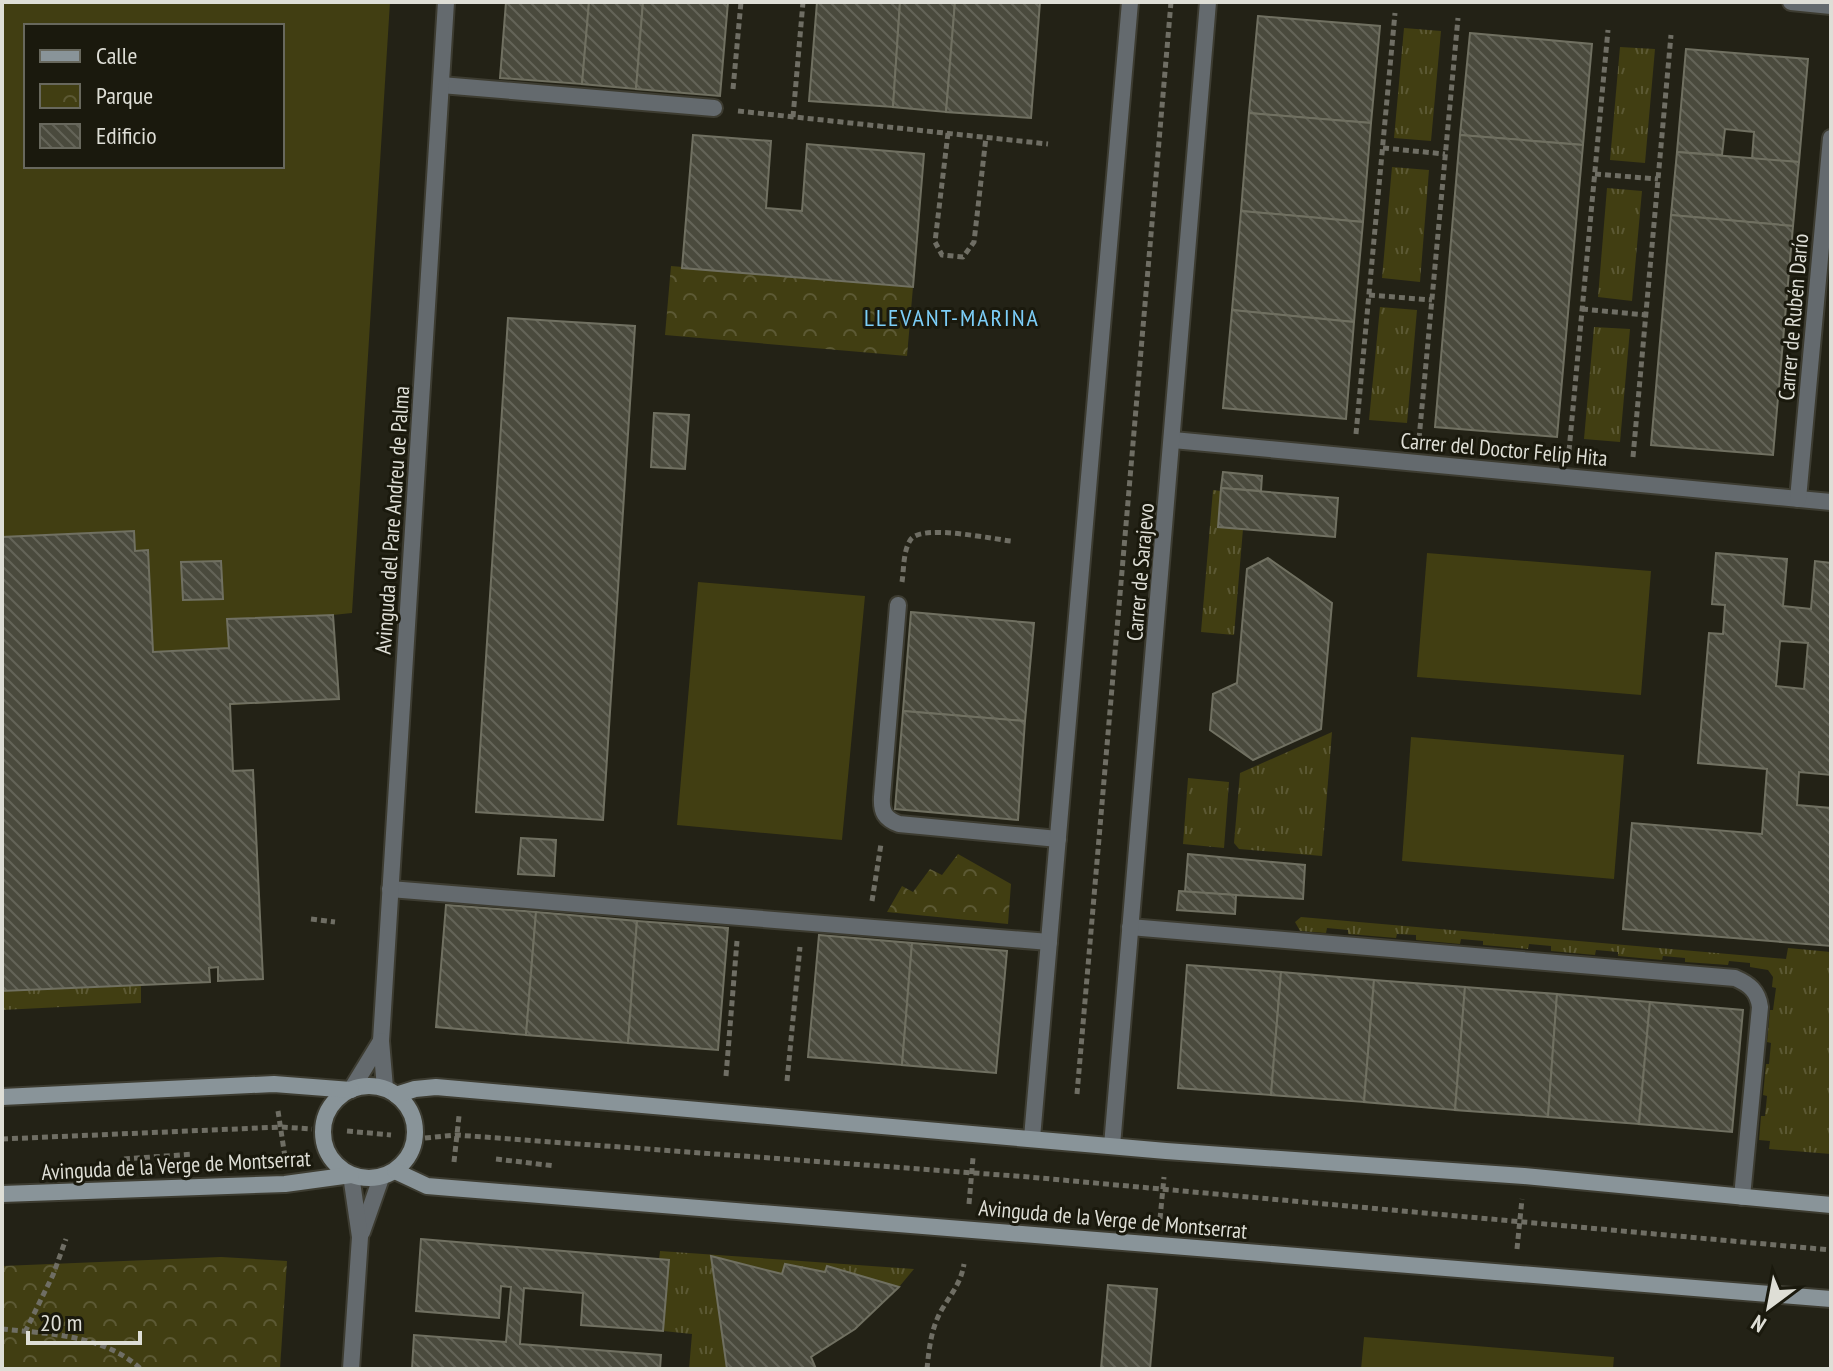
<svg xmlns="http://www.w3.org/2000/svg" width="1833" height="1371" viewBox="0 0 1833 1371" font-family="'PT Sans Narrow',sans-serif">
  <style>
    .grass { fill: url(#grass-tufts) }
    .park { fill: url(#park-crowns) }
    .pitch { fill: #413e12; fill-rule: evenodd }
    .building { fill: url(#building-back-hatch); stroke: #707061; stroke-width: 2; fill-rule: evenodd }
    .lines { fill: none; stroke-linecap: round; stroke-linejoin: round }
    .street-casing { stroke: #3d3c31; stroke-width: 20 }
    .secondary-casing { stroke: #3d3c31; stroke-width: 20 }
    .path { stroke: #6f6e64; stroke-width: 5; stroke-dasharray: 6 4; stroke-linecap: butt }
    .street { stroke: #646a6e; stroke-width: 16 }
    .secondary { stroke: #899499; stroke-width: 16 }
    .labels { text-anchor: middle; stroke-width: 6; stroke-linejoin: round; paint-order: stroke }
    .street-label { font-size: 22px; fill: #deded6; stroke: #1a190d }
    .neighbourhood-label { font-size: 24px; letter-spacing: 2px; fill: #7ccef8; stroke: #1a190d }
  </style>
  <defs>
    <pattern id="grass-tufts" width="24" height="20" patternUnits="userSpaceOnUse" patternTransform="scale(2)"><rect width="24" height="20" fill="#413e12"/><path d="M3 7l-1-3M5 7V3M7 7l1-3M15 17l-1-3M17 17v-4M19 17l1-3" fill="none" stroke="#5c5934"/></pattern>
    <pattern id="park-crowns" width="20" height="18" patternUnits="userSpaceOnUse" patternTransform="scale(2)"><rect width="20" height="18" fill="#413e12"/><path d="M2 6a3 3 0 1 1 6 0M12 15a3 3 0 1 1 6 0" fill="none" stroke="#5c5934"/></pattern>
    <pattern id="building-back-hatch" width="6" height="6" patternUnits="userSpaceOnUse" patternTransform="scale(2)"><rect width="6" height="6" fill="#4a4a3d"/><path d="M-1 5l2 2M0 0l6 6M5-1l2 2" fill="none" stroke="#646458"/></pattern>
  </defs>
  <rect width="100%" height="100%" fill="#232216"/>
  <g class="grass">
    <path d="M1404,28L1441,31L1431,141L1394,138Z"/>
    <path d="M1620,47L1655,49L1645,163L1610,160Z"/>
    <path d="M1392,167L1429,170L1420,282L1382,278Z"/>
    <path d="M1607,188L1642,191L1632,301L1598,297Z"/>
    <path d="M1380,307L1417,310L1407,423L1369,420Z"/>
    <path d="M1594,327L1630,329L1620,442L1584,439Z"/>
    <path d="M1213,490L1221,491L1243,529L1234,635L1201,632Z"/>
    <path d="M1332,732L1322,856L1239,849L1234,843L1240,773Z"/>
    <path d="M1188,778L1229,782L1224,848L1183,844Z"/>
    <path d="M1301,917L1786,959L1788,948L1831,952V1154L1769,1149L1770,1141L1759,1140L1761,1116H1765L1767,1096L1763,1095L1766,1064H1769L1771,1043L1767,1042L1770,1010H1773L1776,988L1772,987L1773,977L1768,970L1750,967V963L1729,961L1728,965L1685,962V958L1663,956L1662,960L1618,956V952L1596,950L1595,955L1551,951V946L1529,944L1528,949L1483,945V941L1461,939L1460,944L1416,940V935L1397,934L1396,938L1348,934V930L1327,928L1326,933L1300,931L1295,922Z"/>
    <path d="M141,985V1003L2,1010V991Z"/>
    <path d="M660,1251L914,1269L899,1287L827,1267L825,1272L785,1264L782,1274L711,1256L727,1369H689L692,1334L663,1331L669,1260L659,1259Z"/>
  </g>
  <g class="park">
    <path d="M671,266L913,287L907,356L665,335Z"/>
    <path d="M958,854L1011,884L1008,924L887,912L902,886L913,892L930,869L942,875Z"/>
    <path d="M221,1257L287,1261L280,1369H2V1266Z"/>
  </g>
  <g class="pitch">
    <path d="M2,2H390L352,613L333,615L339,699L230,705L233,771L253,770L263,979L218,981L217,967L210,968V982L2,991ZM26,26H282V166H26Z"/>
    <path d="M1427,553L1651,571L1641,695L1417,677Z"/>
    <path d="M698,582L865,596L842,840L677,825Z"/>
    <path d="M1411,737L1624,755L1614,879L1402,861Z"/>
    <path d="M1364,1337L1614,1357L1613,1369H1361Z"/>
  </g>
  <g class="building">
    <path d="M506,2H589L582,84L500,78Z"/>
    <path d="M589,2H643L636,89L582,84Z"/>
    <path d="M643,2H728L720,96L636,89Z"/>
    <path d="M817,2H900L893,107L809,101Z"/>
    <path d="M900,2H955L946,112L893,107Z"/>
    <path d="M955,2H1040L1031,118L946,112Z"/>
    <path d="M1258,16L1380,26L1371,123L1249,113Z"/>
    <path d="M1470,33L1592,44L1583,145L1460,135Z"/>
    <path d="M1686,49L1808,59L1799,162L1752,159L1754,132L1725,129L1722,155L1677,152Z"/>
    <path d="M1249,113L1371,123L1363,222L1241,211Z"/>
    <path d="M693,135L771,141L766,208L802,211L807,144L924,154L913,287L682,268Z"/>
    <path d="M1460,135L1583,145L1557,437L1435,427Z"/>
    <path d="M1677,152L1799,162L1793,226L1671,215Z"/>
    <path d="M1241,211L1363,222L1354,322L1232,310Z"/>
    <path d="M1671,215L1793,226L1773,455L1651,445Z"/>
    <path d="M1232,310L1354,322L1346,419L1223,408Z"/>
    <path d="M508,318L635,326L603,820L476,812Z"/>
    <path d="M654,413L689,415L685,469L651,467Z"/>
    <path d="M1223,472L1262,476L1261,491L1221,488Z"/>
    <path d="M1221,488L1338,498L1335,537L1218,527Z"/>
    <path d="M134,531L135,551L148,550L153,652L229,648L227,619L333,615L339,699L230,704L233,771L253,770L263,979L218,981V967L209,968L210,982L2,991V537Z"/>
    <path d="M1716,553L1787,559L1783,606L1811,609L1815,561L1831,563V775L1799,772L1797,805L1831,808V946L1623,929L1632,823L1762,834L1767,769L1698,763L1709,633L1723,634L1725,605L1712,604ZM1780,641L1808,643L1804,689L1776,686Z"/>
    <path d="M1268,558L1332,603L1321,729L1253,760L1210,730L1213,694L1237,683L1247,569Z"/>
    <path d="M221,561L223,599L183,600L181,562Z"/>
    <path d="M911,612L1034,623L1025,721L903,711Z"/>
    <path d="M903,711L1025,721L1018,820L895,809Z"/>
    <path d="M521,838L556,840L554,876L518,874Z"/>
    <path d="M1188,854L1305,865L1303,899L1185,892Z"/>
    <path d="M1179,891L1236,895L1235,914L1177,910Z"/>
    <path d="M446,905L536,912L526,1035L436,1027Z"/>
    <path d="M536,912L637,921L628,1043L526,1035Z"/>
    <path d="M637,921L728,928L718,1050L628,1043Z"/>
    <path d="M819,935L912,943L902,1065L808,1057Z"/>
    <path d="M912,943L1007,951L996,1073L902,1065Z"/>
    <path d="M1187,965L1281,972L1271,1095L1178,1088Z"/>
    <path d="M1281,972L1374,980L1364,1102L1271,1095Z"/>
    <path d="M1374,980L1465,987L1455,1110L1364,1102Z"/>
    <path d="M1465,987L1557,994L1548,1117L1455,1110Z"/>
    <path d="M1557,994L1650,1002L1639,1124L1548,1117Z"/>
    <path d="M1650,1002L1743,1010L1732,1132L1639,1124Z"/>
    <path d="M421,1239L669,1260L663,1331L581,1325L583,1293L524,1288L520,1344L661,1355L660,1369H412L414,1335L506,1342L511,1287L501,1286L499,1318L416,1311Z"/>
    <path d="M711,1256L782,1274L785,1264L825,1272L827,1266L899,1287L855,1329L811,1357L816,1369H727Z"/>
    <path d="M1108,1285L1157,1289L1150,1369H1101Z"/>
  </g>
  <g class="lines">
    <defs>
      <g id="street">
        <path d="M1791,2L1831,6"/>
        <path d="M441,85L714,108"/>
        <path d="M1173,440L1831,502"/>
        <path d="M1798,499L1831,138"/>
        <path d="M898,605L882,797C881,812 885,819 899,824L1058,839"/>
        <path d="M390,889L1049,942"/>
        <path d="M1130,927L1735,978C1749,984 1758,991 1760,1007L1742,1197"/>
        <path d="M381,1041L446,2"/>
        <path d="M351,1090L381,1041L385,1088"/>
        <path d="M1032,1138L1130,2"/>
        <path d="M1112,1146L1208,2"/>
        <path d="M362,1232L381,1178"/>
        <path d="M351,1369L360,1237L351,1175"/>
      </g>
      <g id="secondary">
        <circle cx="369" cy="1132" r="46"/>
        <path d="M396,1095L415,1089L436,1087L1166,1151L1524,1176L1831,1205"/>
        <path d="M2,1097L274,1084L351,1090"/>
        <path d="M395,1171L427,1186L451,1188L1831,1299"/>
        <path d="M2,1194L285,1184L351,1175"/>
      </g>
    </defs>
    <use href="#street" class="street-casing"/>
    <use href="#secondary" class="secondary-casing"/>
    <g class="path">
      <path d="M733,89L741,2"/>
      <path d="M738,111L1048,144"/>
      <path d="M793,117L803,2"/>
      <path d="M948,133L935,242L942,255L963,257L974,242L986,137"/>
      <path d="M1383,148L1445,154"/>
      <path d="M1595,174L1658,179"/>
      <path d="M1369,295L1432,300"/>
      <path d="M1582,309L1646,315"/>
      <path d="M1356,434L1395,13"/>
      <path d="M1419,439L1458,18"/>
      <path d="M1569,451L1608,30"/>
      <path d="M1633,457L1671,35"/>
      <path d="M902,582C904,569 903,550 911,539C923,524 992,539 1011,541"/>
      <path d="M872,901L881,844"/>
      <path d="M311,919L335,922"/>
      <path d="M726,1076L737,941"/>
      <path d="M787,1081L800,947"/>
      <path d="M1077,1094L1171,2"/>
      <path d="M278,1111L285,1157"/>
      <path d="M347,1131L391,1135"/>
      <path d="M425,1138L456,1135L1029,1177L1831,1250"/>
      <path d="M2,1139L282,1127L312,1129"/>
      <path d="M124,1159L193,1154"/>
      <path d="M496,1159L555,1166"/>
      <path d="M454,1162L459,1116"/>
      <path d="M969,1204L973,1158"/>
      <path d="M1160,1219L1164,1177"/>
      <path d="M1517,1249L1522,1199"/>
      <path d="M2,1329C50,1334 104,1335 141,1369"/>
      <path d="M25,1332L53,1275L66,1239"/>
      <path d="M927,1369C929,1349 931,1329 941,1311C951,1294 961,1283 964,1264"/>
    </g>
    <use href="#street" class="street"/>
    <use href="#secondary" class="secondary"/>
  </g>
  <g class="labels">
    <g class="street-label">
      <text transform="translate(1793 317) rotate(-85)" y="8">Carrer de Rubén Darío</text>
      <text transform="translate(1504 449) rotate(5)" y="8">Carrer del Doctor Felip Hita</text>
      <text transform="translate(392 520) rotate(-86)" y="8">Avinguda del Pare Andreu de Palma</text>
      <text transform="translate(1140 572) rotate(-85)" y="8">Carrer de Sarajevo</text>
      <text transform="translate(176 1165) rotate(-3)" y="8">Avinguda de la Verge de Montserrat</text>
      <text transform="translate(1113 1219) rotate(5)" y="8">Avinguda de la Verge de Montserrat</text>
    </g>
    <g class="neighbourhood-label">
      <text x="952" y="326">LLEVANT-MARINA</text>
    </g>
  </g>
  <rect width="1833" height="1371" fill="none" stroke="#deded6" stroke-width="8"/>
  <rect x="24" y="24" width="260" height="144" fill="#1a190d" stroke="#68685d" stroke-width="2"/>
  <rect x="40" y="50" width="40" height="12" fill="#899499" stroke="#68685d" stroke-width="2"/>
  <text x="96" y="64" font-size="24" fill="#deded6">Calle</text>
  <rect x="40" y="84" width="40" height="24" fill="url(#park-crowns)" stroke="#68685d" stroke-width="2"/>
  <text x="96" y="104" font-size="24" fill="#deded6">Parque</text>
  <rect x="40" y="124" width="40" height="24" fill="url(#building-back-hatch)" stroke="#68685d" stroke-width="2"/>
  <text x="96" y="144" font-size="24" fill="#deded6">Edificio</text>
  <g transform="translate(1769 1307) rotate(212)" stroke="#1a190d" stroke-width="6" paint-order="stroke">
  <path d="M0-6L14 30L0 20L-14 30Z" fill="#deded6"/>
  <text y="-12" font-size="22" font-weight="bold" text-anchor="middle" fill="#deded6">N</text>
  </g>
  <path d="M28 1331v12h112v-12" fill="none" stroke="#deded6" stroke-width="4"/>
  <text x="40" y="1331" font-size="24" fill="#deded6" stroke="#1a190d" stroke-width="6" paint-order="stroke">20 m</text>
</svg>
